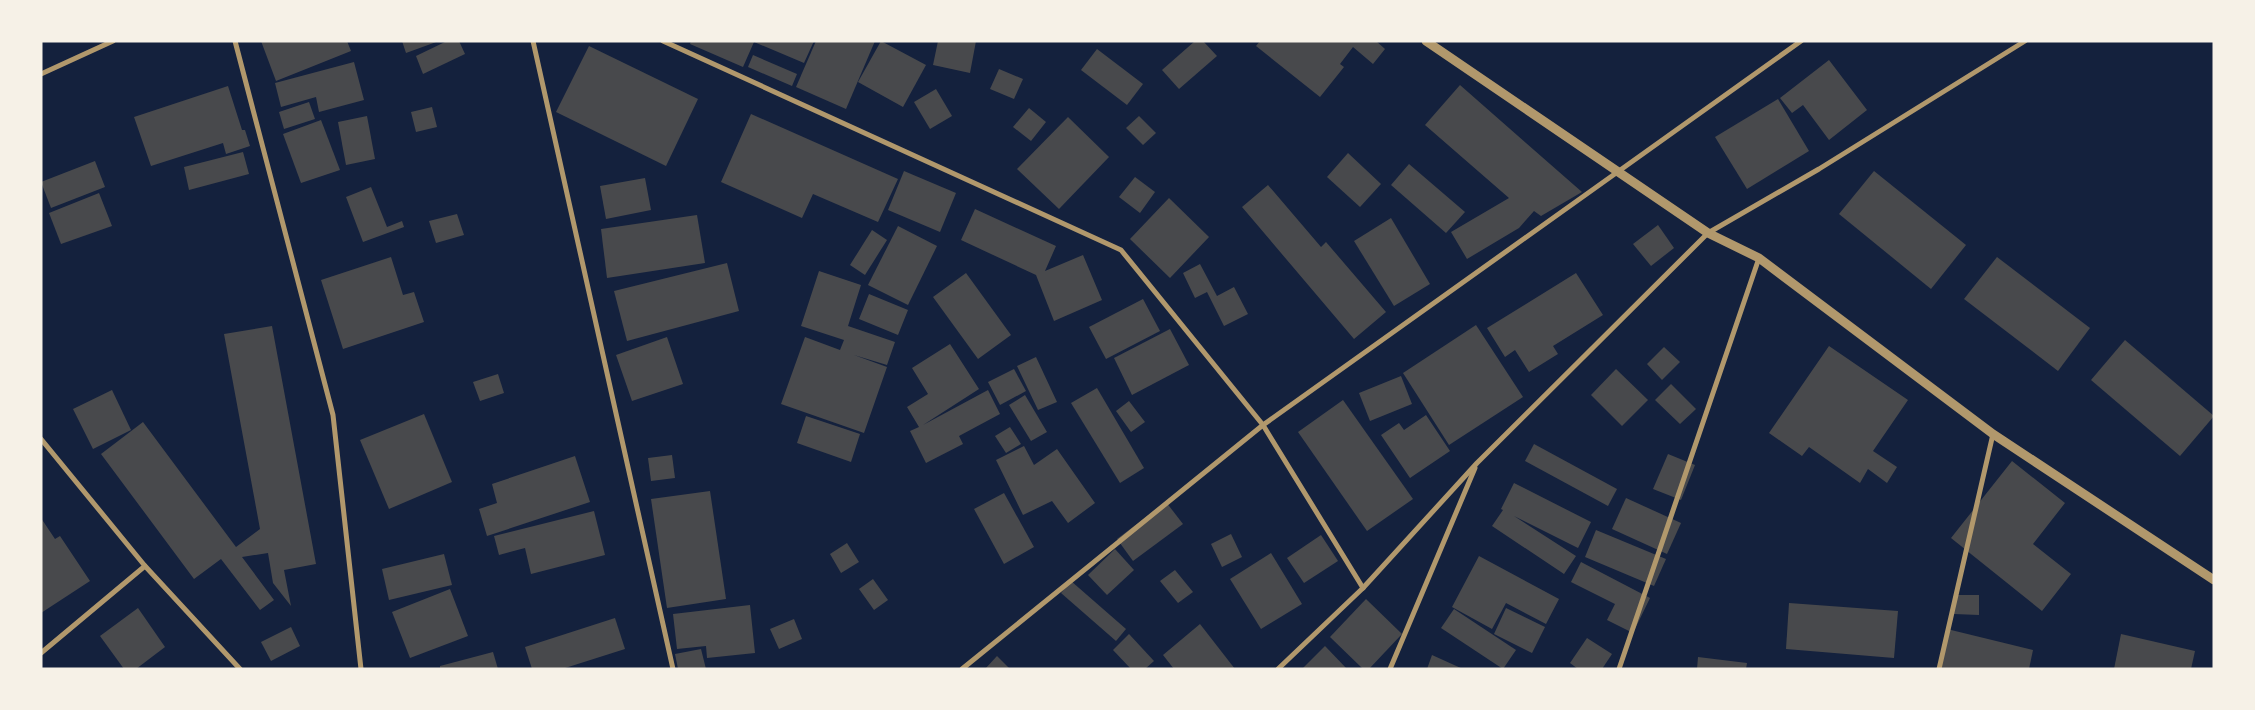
<svg xmlns="http://www.w3.org/2000/svg" width="2255" height="710" viewBox="0 0 2255 710" font-family="Signika,sans-serif">
  <style>
    .building { fill: #48494c }
    .lines { fill: none; stroke-linecap: round; stroke-linejoin: round }
    .minor { stroke: #b1986c; stroke-width: 5 }
    .tertiary { stroke: #b1986c; stroke-width: 9 }
  </style>
  <rect width="100%" height="100%" fill="#14213d"/>
  <g class="building">
    <path d="M261,41H347L351,51L276,81Z"/>
    <path d="M402,41H439L406,53Z"/>
    <path d="M447,41H459L465,54L423,74L416,56Z"/>
    <path d="M691,41H814L804,63L754,42L743,67L690,44Z"/>
    <path d="M816,41H875L846,109L796,87Z"/>
    <path d="M881,41L926,65L903,107L858,82Z"/>
    <path d="M938,41H976L970,73L933,65Z"/>
    <path d="M1195,41H1203L1217,56L1179,89L1162,70Z"/>
    <path d="M1260,41H1376L1385,49L1373,64L1353,47L1340,64L1344,67L1320,97L1256,46Z"/>
    <path d="M589,46L698,99L666,166L556,112Z"/>
    <path d="M1097,49L1143,84L1127,105L1081,70Z"/>
    <path d="M753,55L797,74L792,86L748,67Z"/>
    <path d="M1829,60L1867,110L1829,140L1803,105L1792,113L1780,98Z"/>
    <path d="M354,62L364,100L319,112L316,97L281,107L275,83Z"/>
    <path d="M999,69L1023,79L1014,99L990,89Z"/>
    <path d="M1460,85L1582,192L1541,216L1534,211L1519,228L1467,259L1451,232L1509,198L1425,125Z"/>
    <path d="M228,86L242,130H245L250,146L226,154L223,143L151,166L134,117Z"/>
    <path d="M936,89L952,116L930,129L914,102Z"/>
    <path d="M1778,99L1809,151L1747,189L1715,137Z"/>
    <path d="M309,102L315,119L284,129L279,112Z"/>
    <path d="M432,107L437,127L416,132L411,112Z"/>
    <path d="M1029,108L1046,122L1031,141L1013,127Z"/>
    <path d="M751,114L898,179L878,222L813,194L802,218L721,182Z"/>
    <path d="M367,116L375,159L346,165L338,122Z"/>
    <path d="M1139,116L1156,133L1143,145L1126,128Z"/>
    <path d="M1068,117L1109,157L1059,209L1017,169Z"/>
    <path d="M321,120L340,170L301,183L283,134Z"/>
    <path d="M243,152L249,174L189,190L184,167Z"/>
    <path d="M1348,153L1381,184L1360,207L1327,177Z"/>
    <path d="M95,161L105,187L51,208L41,182Z"/>
    <path d="M1409,164L1465,212L1446,233L1391,185Z"/>
    <path d="M904,171L956,193L940,232L888,210Z"/>
    <path d="M1874,171L1966,245L1931,289L1839,214Z"/>
    <path d="M1135,177L1155,192L1140,213L1119,197Z"/>
    <path d="M645,178L651,210L606,219L600,186Z"/>
    <path d="M1268,185L1321,247L1326,242L1386,312L1354,339L1242,207Z"/>
    <path d="M371,187L387,227L402,221L404,227L363,242L346,197Z"/>
    <path d="M99,193L112,226L61,244L49,213Z"/>
    <path d="M1169,198L1209,237L1170,278L1130,239Z"/>
    <path d="M975,209L1056,246L1045,271L1083,255L1102,300L1054,321L1036,275L961,240Z"/>
    <path d="M457,214L464,235L436,243L429,221Z"/>
    <path d="M697,215L705,263L607,278L601,229Z"/>
    <path d="M1391,218L1430,284L1394,306L1354,241Z"/>
    <path d="M1658,225L1674,248L1651,266L1633,244Z"/>
    <path d="M898,226L937,246L908,305L868,285Z"/>
    <path d="M872,230L887,240L865,275L850,265Z"/>
    <path d="M391,257L403,295L414,292L424,322L343,349L321,280Z"/>
    <path d="M1997,257L2090,328L2058,371L1964,299Z"/>
    <path d="M727,263L739,311L627,341L614,291Z"/>
    <path d="M1200,264L1217,296L1234,287L1248,314L1224,326L1207,292L1195,298L1183,273Z"/>
    <path d="M819,271L861,285L848,326L895,342L887,365L854,355L887,367L864,433L781,404L805,337L840,350L844,340L801,326Z"/>
    <path d="M966,273L1011,335L978,359L933,297Z"/>
    <path d="M1576,273L1603,315L1553,346L1558,354L1529,372L1515,350L1505,357L1487,328Z"/>
    <path d="M869,294L908,310L898,335L859,319Z"/>
    <path d="M1143,299L1160,331L1106,359L1089,327Z"/>
    <path d="M1476,325L1523,397L1449,445L1403,373Z"/>
    <path d="M272,326L316,564L284,570L291,606L273,583L268,553L242,557L274,600L260,610L221,559L194,579L101,454L143,422L236,547L260,529L224,334Z"/>
    <path d="M1170,329L1189,365L1132,395L1114,358Z"/>
    <path d="M667,337L683,384L632,401L616,355Z"/>
    <path d="M2125,340L2214,416L2180,456L2091,380Z"/>
    <path d="M950,344L979,389L923,425L988,390L1000,414L959,436L963,444L926,463L910,431L919,427L907,407L928,394L912,368Z"/>
    <path d="M1829,346L1908,400L1873,451L1897,467L1887,483L1868,469L1860,483L1809,447L1802,456L1769,433Z"/>
    <path d="M1664,347L1680,362L1662,380L1647,364Z"/>
    <path d="M1036,357L1057,402L1038,410L1017,366Z"/>
    <path d="M1014,369L1026,391L1000,405L988,382Z"/>
    <path d="M1616,369L1648,400L1622,426L1591,395Z"/>
    <path d="M498,374L504,393L480,401L473,382Z"/>
    <path d="M1401,376L1412,404L1370,421L1359,393Z"/>
    <path d="M1671,384L1696,409L1680,424L1655,400Z"/>
    <path d="M1097,388L1144,468L1120,483L1071,403Z"/>
    <path d="M112,390L131,430L93,449L73,409Z"/>
    <path d="M1025,395L1047,432L1031,441L1009,405Z"/>
    <path d="M1343,400L1413,499L1367,531L1298,432Z"/>
    <path d="M1129,401L1145,422L1131,432L1116,411Z"/>
    <path d="M424,414L452,482L389,509L360,440Z"/>
    <path d="M1426,415L1450,451L1410,478L1381,435L1399,423L1404,430Z"/>
    <path d="M806,416L860,434L851,462L797,443Z"/>
    <path d="M1010,427L1021,444L1006,453L995,436Z"/>
    <path d="M1534,444L1617,489L1608,506L1525,461Z"/>
    <path d="M1024,446L1034,465L1057,449L1095,503L1068,523L1052,501L1023,515L996,460Z"/>
    <path d="M1668,454L1695,465L1681,500L1653,489Z"/>
    <path d="M672,455L675,478L651,481L648,458Z"/>
    <path d="M575,456L590,502L487,536L479,509L497,503L492,484Z"/>
    <path d="M2012,461L2065,503L2033,544L2071,574L2042,611L1951,538Z"/>
    <path d="M1514,483L1591,522L1578,548L1514,516L1576,556L1564,574L1492,526L1503,510L1501,509Z"/>
    <path d="M710,491L726,599L667,608L651,499Z"/>
    <path d="M1004,493L1034,547L1004,564L974,509Z"/>
    <path d="M1626,498L1681,523L1667,554L1612,529Z"/>
    <path d="M1166,502L1183,524L1133,561L1117,539Z"/>
    <path d="M594,511L605,555L531,574L525,548L499,555L494,536Z"/>
    <path d="M41,518L55,539L60,536L90,581L41,613Z"/>
    <path d="M1596,530L1666,559L1654,586L1585,557Z"/>
    <path d="M1231,534L1242,557L1222,567L1211,544Z"/>
    <path d="M1321,535L1338,561L1304,583L1287,558Z"/>
    <path d="M847,543L859,562L841,573L830,554Z"/>
    <path d="M1115,549L1134,570L1107,595L1088,575Z"/>
    <path d="M1271,553L1302,604L1261,629L1230,579Z"/>
    <path d="M444,554L452,585L389,600L382,569Z"/>
    <path d="M1479,556L1559,599L1546,624L1506,603L1492,629L1452,607Z"/>
    <path d="M1581,562L1650,598L1633,633L1607,620L1615,604L1571,582Z"/>
    <path d="M1175,570L1193,592L1178,603L1160,581Z"/>
    <path d="M873,579L888,600L874,610L859,589Z"/>
    <path d="M1071,581L1126,629L1116,641L1061,593Z"/>
    <path d="M450,589L468,636L410,658L392,612Z"/>
    <path d="M1954,595H1979V615L1954,614Z"/>
    <path d="M1366,599L1402,634L1369,669H1363L1330,637Z"/>
    <path d="M1789,603L1898,611L1894,658L1786,649Z"/>
    <path d="M750,605L755,653L707,658L706,646L677,649L673,614Z"/>
    <path d="M138,608L165,647L136,669H124L100,636Z"/>
    <path d="M1506,608L1545,627L1532,653L1494,634Z"/>
    <path d="M1454,609L1516,650L1503,669L1441,628Z"/>
    <path d="M615,618L625,649L562,669H532L525,647Z"/>
    <path d="M794,619L802,639L779,649L770,629Z"/>
    <path d="M1200,624L1235,669H1174L1163,655Z"/>
    <path d="M291,627L300,646L271,661L261,642Z"/>
    <path d="M1947,629L2033,650L2029,669H1938Z"/>
    <path d="M1129,634L1154,661L1145,669H1131L1113,650Z"/>
    <path d="M2121,634L2195,651L2191,669H2114Z"/>
    <path d="M1587,638L1612,654L1602,669H1578L1570,663Z"/>
    <path d="M1325,646L1347,669H1302Z"/>
    <path d="M701,649L706,669H678L675,654Z"/>
    <path d="M493,652L498,669H440V666Z"/>
    <path d="M1432,655L1463,669H1427Z"/>
    <path d="M997,656L1010,669H985Z"/>
    <path d="M1698,657L1747,663L1746,669H1697Z"/>
  </g>
  <g class="lines">
    <g class="minor">
      <path d="M235,41L333,415L361,669"/>
      <path d="M533,41L673,669"/>
      <path d="M663,41L1121,250L1263,425L1363,588"/>
      <path d="M41,74L113,41"/>
      <path d="M41,439L145,566L240,669"/>
      <path d="M41,653L145,566"/>
      <path d="M962,669L1263,425L1801,41"/>
      <path d="M1278,669L1363,588L1477,463L1708,233L1819,169L2025,41"/>
      <path d="M1390,669L1475,468"/>
      <path d="M1619,669L1759,258"/>
      <path d="M1939,669L1993,434"/>
    </g>
    <path class="tertiary" d="M1426,41L1708,233L1759,258L1993,434L2214,580"/>
  </g>
  <rect width="2255" height="710" fill="none" stroke="#f6f1e7" stroke-width="85"/>
</svg>
